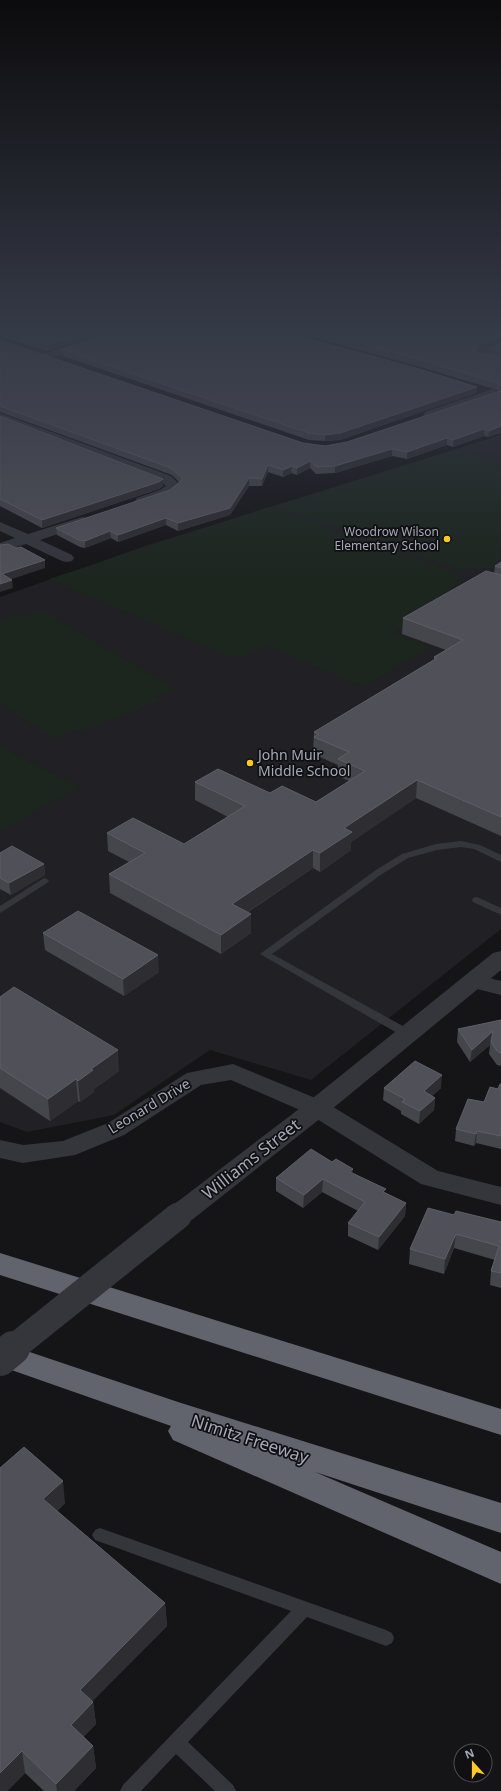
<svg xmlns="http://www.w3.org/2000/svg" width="501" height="1791" viewBox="0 0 501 1791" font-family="'Noto Sans',sans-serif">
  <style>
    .built { fill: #212024 }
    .green { fill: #1c251e }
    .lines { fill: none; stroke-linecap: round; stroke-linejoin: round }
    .service { fill: #35363c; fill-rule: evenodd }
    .minor { fill: #35363c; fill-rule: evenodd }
    .tertiary { fill: #35363c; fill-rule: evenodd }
    .motorway { fill: #61636d; fill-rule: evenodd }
    .tertiary-bridge-far1 { stroke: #35363c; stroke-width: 27 }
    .tertiary-bridge { stroke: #35363c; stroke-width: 34 }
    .wall { fill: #45454c }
    .shaded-wall { fill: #2e2d32 }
    .building { fill: #505058; stroke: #5d5e67 }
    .poi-dot { fill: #ffc924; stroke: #100f12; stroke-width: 1.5 }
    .labels { text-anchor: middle; stroke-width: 3.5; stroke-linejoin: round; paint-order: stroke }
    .far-poi-label { font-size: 12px; fill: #a5a9b8; stroke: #100f12; text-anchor: end }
    .poi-label { font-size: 14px; fill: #a5a9b8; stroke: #100f12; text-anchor: start }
    .street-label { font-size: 14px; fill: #a5a9b8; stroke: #100f12 }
    .near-street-label { font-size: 17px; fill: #a5a9b8; stroke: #100f12 }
  </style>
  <rect width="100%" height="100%" fill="#151417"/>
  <path class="built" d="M501,435V929L311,1080L210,1050L114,1115L27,1132L0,1122V597L145,546Z"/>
  <g class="green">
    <path d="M456,450L501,464L500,568L457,569L279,508L278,505Z"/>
    <path d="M269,507L464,576L455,581L461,583L449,590L463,595L394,633L431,647L364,687L266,646L245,656H227L49,579Z"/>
    <path d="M41,610L176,689L157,697L161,700L80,733L75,730L54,739L0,704V620L18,614L22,617Z"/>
    <path d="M0,746L80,787L0,832Z"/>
  </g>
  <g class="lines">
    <g class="service">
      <path d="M501,343V347L482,355L501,359V363L477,357V353Z"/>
      <path d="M461,841L480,845L501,855V862L474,849L461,847L437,850L408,858L382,874L272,954L412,1031L414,1034L412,1037H404L260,954L376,870L402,854L436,844Z"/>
      <path d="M44,878L47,879L49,881L47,883L0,913V906Z"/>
      <path d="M477,897L501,908V915L473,902L472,900L473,898Z"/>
      <path d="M100,1528L386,1630L392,1633L394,1638L392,1643L386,1646L307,1617L188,1742L233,1785L236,1791H215L176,1754L141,1791H120L123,1785L291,1611L95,1540L92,1535L95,1530Z"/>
    </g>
    <g class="minor">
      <path d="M110,331H126L125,333L52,358L48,359L42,356L44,354Z"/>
      <path d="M493,389L499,393L497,395L433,418H425L423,415L425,412Z"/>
      <path d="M0,413L171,476L181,486C174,496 149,507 137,504L135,501L137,498L160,490L166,486L161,482L0,421Z"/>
      <path d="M82,517L87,518L89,521L87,524L40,540L72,555L74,558L72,561L67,562L62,561L26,544L0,552V543L15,538L0,531V522L28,534Z"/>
      <path d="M473,974L501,981V995L465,986L462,981L465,976Z"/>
      <path d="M233,1064L325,1102L438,1171L501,1187V1205L421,1184L309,1114L231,1080L201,1085L124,1135L75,1155L23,1163L0,1158V1140L23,1145L63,1141L108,1123L187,1073Z"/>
    </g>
    <path class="tertiary" d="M501,951V970L326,1114L188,1223L178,1226L168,1223L164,1216L168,1209L308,1102L493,953Z"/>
    <g class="motorway">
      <path d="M0,1253L501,1409V1435L0,1275Z"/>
      <path d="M0,1342L178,1402L501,1503V1533L315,1472L501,1552V1584L173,1440L168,1431L171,1426L0,1366Z"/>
    </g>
    <path class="tertiary-bridge-far1" d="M12,1349L178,1216"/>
    <path class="tertiary-bridge" d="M0,1359L13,1348"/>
  </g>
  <g class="wall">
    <path d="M0,331H104L47,351L0,336Z"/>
    <path d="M293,331H501V342L476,352L487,354L488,348L501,343V433L488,437L484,436L453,447L447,445L407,459L392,456L335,473L316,474L310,468L297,475L291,473L283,477L268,472L262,486H249L230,515L178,531L166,525L118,542L111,538L85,548L80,547L57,535L56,528L170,490L179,482L172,475L0,412V340L303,443L325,446L347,442L499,391L497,390L424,368Z"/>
    <path d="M62,350L477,387L476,393L340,440L325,441L309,440L63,356Z"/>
    <path d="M0,416L163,486L159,489L42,528L0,506Z"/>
    <path d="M501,562V836L416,798L351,842V850L320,872L313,868L248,912L251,933L221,954L110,893L109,874L129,862L108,851L107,833L184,844L228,817L195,800V782L270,793L316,802L349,781L338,776V765L313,754L314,732L434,660V657L446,650L402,634L403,618L494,573L495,566Z"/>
    <path d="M0,853L44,864L45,875L11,895L0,889Z"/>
    <path d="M43,933L159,972L124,996L45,950Z"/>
    <path d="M0,997L119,1071L94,1089V1092L80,1102L78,1101L50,1121L0,1088Z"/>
    <path d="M501,1020V1066L497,1065L489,1054L490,1045L470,1062L457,1042L458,1029Z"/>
    <path d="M501,1084V1149L476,1143L474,1146L455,1141L456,1129L498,1089Z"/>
    <path d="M384,1088H441L432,1096L435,1098L434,1110L419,1124L401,1114V1111L383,1100Z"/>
    <path d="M332,1162L386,1193L406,1203L405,1216L378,1250L348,1236V1223L358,1211L322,1192L303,1208L276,1191V1178Z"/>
    <path d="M454,1215L501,1222V1288L490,1285L491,1271L495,1260L454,1248L444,1274L409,1264L410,1249Z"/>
    <path d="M0,1468L65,1503L57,1511L165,1603L167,1626L92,1701L93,1702L96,1724L83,1737L93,1746L96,1768L74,1791H44L25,1773L7,1791H0Z"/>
  </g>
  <g class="shaded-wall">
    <path d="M87,331H104L47,351V345Z"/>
    <path d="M501,336V342L476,352L477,345Z"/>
    <path d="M477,387L476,393L340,440L325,441V435Z"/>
    <path d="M501,426V433L488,437L489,431Z"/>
    <path d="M484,429V436L453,447V440Z"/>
    <path d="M447,438V445L407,459V452Z"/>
    <path d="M392,449V456L335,473V466Z"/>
    <path d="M310,461V468L297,475V468Z"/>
    <path d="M268,465V472L262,486V479Z"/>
    <path d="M292,466L291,473L283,477V470Z"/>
    <path d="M249,478V486L230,515L178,531V523Z"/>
    <path d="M163,479V486L159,489L42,528V520Z"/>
    <path d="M166,518V525L118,542V535Z"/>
    <path d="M110,531L111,538L85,548V541Z"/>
    <path d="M45,560V568L3,582L2,574Z"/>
    <path d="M12,580L13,588L0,592V584Z"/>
    <path d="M417,780L416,798L351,842V850L320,872V853L344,828Z"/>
    <path d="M313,850V868L232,922V904Z"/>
    <path d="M44,864L45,875L11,895L9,883Z"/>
    <path d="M251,914V933L221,954V935Z"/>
    <path d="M158,955L159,972L124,996L123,979Z"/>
    <path d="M493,1031L490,1045L470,1062L472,1050Z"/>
    <path d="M118,1050L119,1071L94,1089V1092L80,1102L78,1081L91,1069Z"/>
    <path d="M442,1075L441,1088L423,1104L424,1091Z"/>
    <path d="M76,1079L78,1101L50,1121L48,1099Z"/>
    <path d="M435,1098L434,1110L419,1124L420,1111Z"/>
    <path d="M477,1131L476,1143L474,1146L476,1134Z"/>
    <path d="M353,1169L352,1182L350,1172Z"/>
    <path d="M323,1179L322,1192L303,1208L304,1195Z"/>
    <path d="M406,1203L405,1216L378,1250L379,1237Z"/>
    <path d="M456,1234L454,1248L444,1274L445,1259Z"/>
    <path d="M63,1481L65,1503L45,1521L43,1499Z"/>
    <path d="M165,1603L167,1626L82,1712L80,1690Z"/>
    <path d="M93,1702L96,1724L73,1747L71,1725Z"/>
    <path d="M93,1746L96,1768L74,1791H57L56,1784Z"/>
    <path d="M22,1751L25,1773L7,1791H0V1773Z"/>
  </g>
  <g class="building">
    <path d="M5,331H87L47,345Z"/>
    <path d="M117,331H280L416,368L477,387L340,433L325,435L309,433L62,350Z"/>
    <path d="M315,331H408L428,337L433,333L427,331H501V336L477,345L476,352L501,358V386L498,383L425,361Z"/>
    <path d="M0,340L303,443L325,446L347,442L500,391L501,390V426L489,431L484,429L453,440L447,438L407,452L392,449L335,466L316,467L310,461L297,468L292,466L283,470L268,465L262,479L249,478L230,508L178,523L166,518L118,535L110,531L85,541L79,540L56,528L170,490L182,480V478L171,468L0,406Z"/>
    <path d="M501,343V351L488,348Z"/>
    <path d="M0,416L163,479L159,482L42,520L0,499Z"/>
    <path d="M8,544L16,548L21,547L45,560L2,574L12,580L0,584V545Z"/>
    <path d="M501,562V568L495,566Z"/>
    <path d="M486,571L501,575V817L417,780L344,828L352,832L320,853L313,850L232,904L251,914L221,935L109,874L145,853L107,833L133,818L184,844L245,806L195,782L218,769L270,793L282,786L316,802L365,771L338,759L349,752L314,737L319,734L314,732L437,658L434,657L463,640L403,618Z"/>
    <path d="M12,846L44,864L9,883L0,878V853Z"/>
    <path d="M78,911L158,955L123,979L43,933Z"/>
    <path d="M14,987L118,1050L91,1069L93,1070L78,1081L76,1079L48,1099L0,1068V997Z"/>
    <path d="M501,1020V1053L498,1052L491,1042L493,1031L472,1050L458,1029Z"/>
    <path d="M415,1061L442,1075L424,1091L435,1098L420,1111L402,1102L405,1099L384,1088Z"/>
    <path d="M500,1084H501V1136L477,1131L476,1134L456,1129L468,1099L484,1102L490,1087L498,1089Z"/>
    <path d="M311,1149L332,1162L336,1159L353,1169L350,1172L386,1189L383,1192L406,1203L379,1237L348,1223L365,1202L323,1179L304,1195L276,1178Z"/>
    <path d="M428,1208L454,1215L456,1211L501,1222V1273L491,1271L499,1246L456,1234L445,1259L410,1249Z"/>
    <path d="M24,1447L63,1481L43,1499L165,1603L80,1690L93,1702L71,1725L93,1746L56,1784L22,1751L0,1773V1468Z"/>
  </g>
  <linearGradient id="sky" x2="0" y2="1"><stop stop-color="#0c0b0d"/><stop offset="0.57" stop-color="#353a47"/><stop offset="1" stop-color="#353a47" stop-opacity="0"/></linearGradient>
  <rect width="501" height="582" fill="url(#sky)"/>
  <g class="poi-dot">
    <circle cx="447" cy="539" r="4"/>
    <circle cx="250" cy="763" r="4"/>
  </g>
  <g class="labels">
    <g class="far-poi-label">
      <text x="439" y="536">Woodrow Wilson<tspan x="439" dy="14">Elementary School</tspan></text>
    </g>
    <g class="poi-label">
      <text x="258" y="760">John Muir<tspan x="258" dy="16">Middle School</tspan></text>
    </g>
    <g class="street-label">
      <text transform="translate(149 1106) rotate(-31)" y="5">Leonard Drive</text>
    </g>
    <g class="near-street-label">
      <text transform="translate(251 1159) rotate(-38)" y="6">Williams Street</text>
      <text transform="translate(250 1439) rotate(18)" y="6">Nimitz Freeway</text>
    </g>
  </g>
  <g transform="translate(473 1763) rotate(339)"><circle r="19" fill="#100f12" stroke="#4c4d54"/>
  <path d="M0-3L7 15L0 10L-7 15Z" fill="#ffc924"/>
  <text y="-6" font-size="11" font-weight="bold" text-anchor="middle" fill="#a5a9b8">N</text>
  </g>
</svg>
